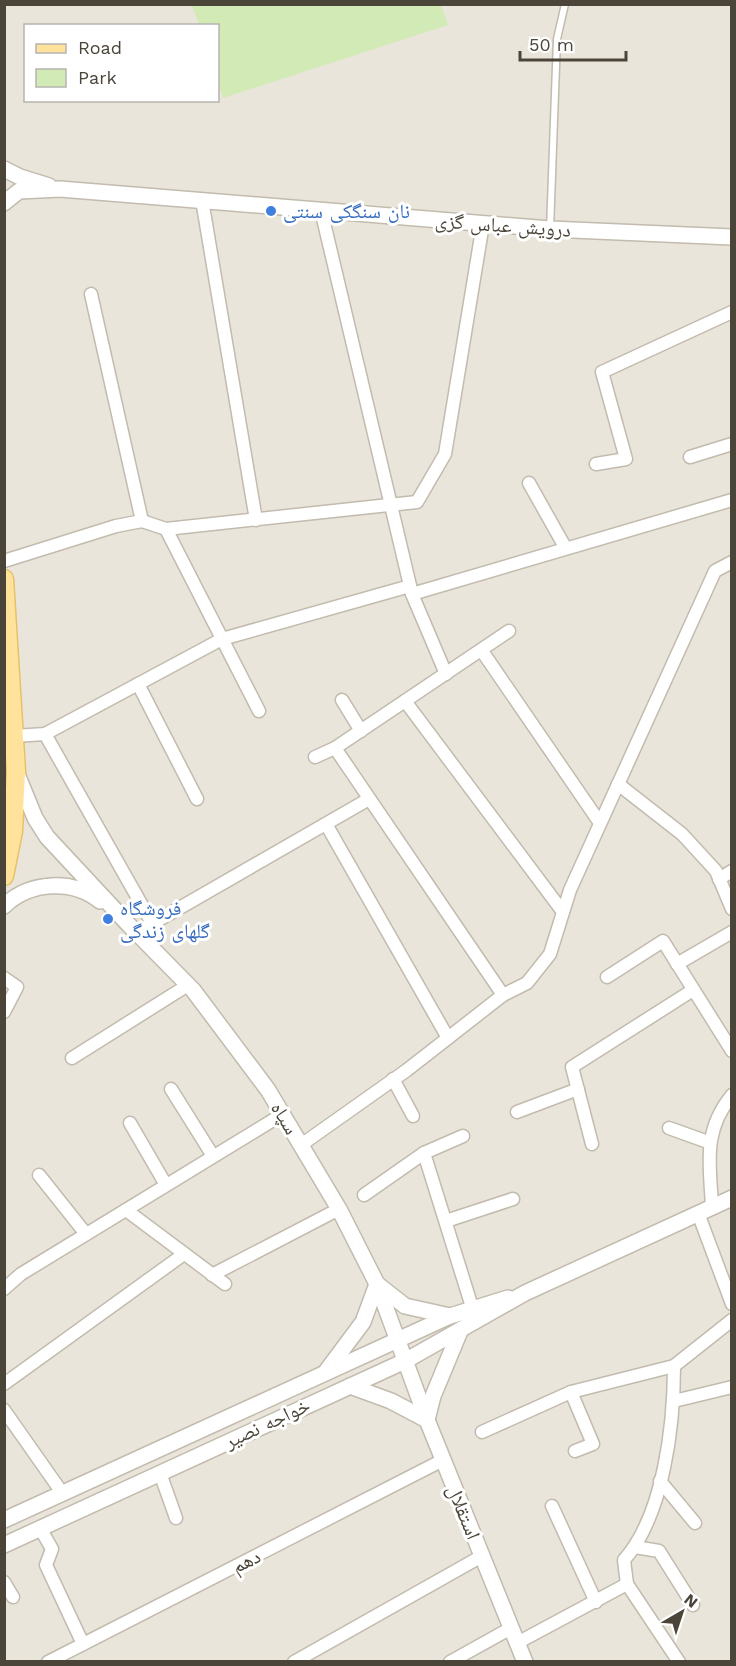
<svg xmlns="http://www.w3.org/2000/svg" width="736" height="1666" viewBox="0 0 736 1666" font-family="'Work Sans','Noto Naskh Arabic',sans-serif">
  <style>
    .residential { fill: #eae5da; fill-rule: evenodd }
    .green { fill: #d2eab5 }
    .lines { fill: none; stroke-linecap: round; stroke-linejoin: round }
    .service-casing { stroke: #c2bbae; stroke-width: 9 }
    .minor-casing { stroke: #c2bbae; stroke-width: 15 }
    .tertiary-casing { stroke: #c2bbae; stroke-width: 18 }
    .primary-casing { stroke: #e6c16a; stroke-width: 21 }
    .service { stroke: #fff; stroke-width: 6 }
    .minor { stroke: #fff; stroke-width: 12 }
    .tertiary { stroke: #fff; stroke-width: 15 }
    .primary { stroke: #ffe39c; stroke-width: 18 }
    .shop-dot { fill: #3f7fe0; stroke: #fff; stroke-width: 2 }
    .labels { text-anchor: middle; stroke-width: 6; stroke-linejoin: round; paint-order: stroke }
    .shop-label { font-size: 20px; fill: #366cbe; stroke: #fff; text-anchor: start }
    .street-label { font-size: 20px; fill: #4b4439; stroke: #fff }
  </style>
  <rect width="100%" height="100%" fill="#f6f3ec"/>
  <path class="residential" d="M5,5H731V1661H5ZM26,26H218V100H26Z"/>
  <path class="green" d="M192,5H441L448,25L223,98L218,81V26L199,25Z"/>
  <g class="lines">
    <defs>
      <path id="service" d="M550,229L557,39L565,4"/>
      <g id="minor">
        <path d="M202,200L256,520"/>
        <path d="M321,210L412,594L446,674"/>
        <path d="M91,294L142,521"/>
        <path d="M690,457L732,444"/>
        <path d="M596,464L626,459L602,372L732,312"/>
        <path d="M529,483L565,547"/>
        <path d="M166,529L259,711"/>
        <path d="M4,561L116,526L142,521L166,529L417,502L445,454L483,224"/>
        <path d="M412,594L732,500"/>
        <path d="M482,651L600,823"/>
        <path d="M138,684L197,799"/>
        <path d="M342,700L361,731"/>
        <path d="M405,701L563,912"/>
        <path d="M45,734L152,923"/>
        <path d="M14,736L45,734L222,639L410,586"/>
        <path d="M315,757L335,748L509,631"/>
        <path d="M618,784L682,834L716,871L732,909"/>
        <path d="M326,824L448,1038"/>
        <path d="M719,879L732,871"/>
        <path d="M136,933L369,799"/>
        <path d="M677,964L732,932"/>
        <path d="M607,977L663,941L732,1051"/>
        <path d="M4,978L17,987L4,1012"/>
        <path d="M503,995L527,983L550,954L570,890L715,571L732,562"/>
        <path d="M72,1058L188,985"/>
        <path d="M393,1079L413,1116"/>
        <path d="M171,1089L213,1156"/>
        <path d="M517,1112L578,1089"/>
        <path d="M130,1123L166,1185"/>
        <path d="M669,1128L708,1142"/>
        <path d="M592,1144L572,1067L693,990"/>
        <path d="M301,1145L407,1070L503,995L335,748"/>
        <path d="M424,1153L472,1307"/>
        <path d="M39,1175L86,1234"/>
        <path d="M364,1195L424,1153L463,1136"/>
        <path d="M712,1207C710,1164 702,1132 732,1095"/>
        <path d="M126,1210L225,1284"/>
        <path d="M698,1213L732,1304"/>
        <path d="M446,1221L513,1199"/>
        <path d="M212,1275L339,1209"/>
        <path d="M4,1289L21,1274L283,1114"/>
        <path d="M4,1384L184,1254"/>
        <path d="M571,1392L593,1444L575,1451"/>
        <path d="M674,1401L732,1387"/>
        <path d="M4,1410L63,1494"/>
        <path d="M482,1432L571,1392L674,1366L732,1320"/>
        <path d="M160,1473L176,1518"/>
        <path d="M660,1481L695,1523"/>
        <path d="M552,1506L596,1602"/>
        <path d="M40,1528L52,1549L46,1565L83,1644"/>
        <path d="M635,1547L659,1551L693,1605"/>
        <path d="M4,1582L13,1597"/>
        <path d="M627,1584L624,1560C664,1515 674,1424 674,1366"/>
        <path d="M517,1643L627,1584L679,1662"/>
        <path d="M48,1662L443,1460"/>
        <path d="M294,1662L482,1556"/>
        <path d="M450,1662L511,1628"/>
      </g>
      <g id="tertiary">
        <path d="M4,169L20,177L49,186"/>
        <path d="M4,203L19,191L60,189L550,229L732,237"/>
        <path d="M17,774L35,818L47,837L129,925L193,990L268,1090L339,1209L377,1284L427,1420L525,1662"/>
        <path d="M4,906C30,881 73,879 100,901"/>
        <path d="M325,1373L363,1322L377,1284L405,1306L450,1316"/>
        <path d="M350,1386L391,1401L427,1420L433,1396L460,1331"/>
        <path d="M4,1520L450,1316L508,1298"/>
        <path d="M4,1545L405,1361L525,1293L732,1198"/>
      </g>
      <path id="primary" d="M4,579L16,771L13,831L4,876"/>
    </defs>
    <use href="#service" class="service-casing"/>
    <use href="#minor" class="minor-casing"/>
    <use href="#tertiary" class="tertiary-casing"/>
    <use href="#primary" class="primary-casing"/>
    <use href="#service" class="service"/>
    <use href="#minor" class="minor"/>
    <use href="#tertiary" class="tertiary"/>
    <use href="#primary" class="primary"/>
  </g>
  <g class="shop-dot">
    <circle cx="271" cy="211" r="6"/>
    <circle cx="108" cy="919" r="6"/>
  </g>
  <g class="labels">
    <g class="shop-label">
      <text x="283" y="218">نان سنگکی سنتی</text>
      <text x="120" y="915">فروشگاه<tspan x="120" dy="23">گلهای زندگی</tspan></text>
    </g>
    <g class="street-label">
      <text transform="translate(503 225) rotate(4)" y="7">درویش عباس گزی</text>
      <text transform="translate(285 1118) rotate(59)" y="7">سپاه</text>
      <text transform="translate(267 1423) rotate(-25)" y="7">خواجه نصیر</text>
      <text transform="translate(464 1512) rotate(68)" y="7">استقلال</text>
      <text transform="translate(246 1561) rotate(-27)" y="7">دهم</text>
    </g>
  </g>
  <rect width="736" height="1666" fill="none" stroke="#4b4439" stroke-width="12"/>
  <rect x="24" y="24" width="195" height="78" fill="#ffffff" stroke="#b7b4b0" stroke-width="1.5"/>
  <rect x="36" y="44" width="30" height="9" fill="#ffe39c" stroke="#b7b4b0" stroke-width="1.5"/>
  <text x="78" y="54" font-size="18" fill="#4b4439">Road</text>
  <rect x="36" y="69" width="30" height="18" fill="#d2eab5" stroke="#b7b4b0" stroke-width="1.5"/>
  <text x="78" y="84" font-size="18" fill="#4b4439">Park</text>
  <g transform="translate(682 1612) rotate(39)" stroke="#ffffff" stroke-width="4.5" paint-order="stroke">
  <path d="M0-4.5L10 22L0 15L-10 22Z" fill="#4b4439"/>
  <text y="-9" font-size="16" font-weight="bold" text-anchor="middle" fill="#4b4439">N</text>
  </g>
  <path d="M520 51v9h106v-9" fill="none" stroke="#4b4439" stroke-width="3"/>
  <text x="529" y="51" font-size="18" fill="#4b4439" stroke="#ffffff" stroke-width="4.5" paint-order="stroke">50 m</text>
</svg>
